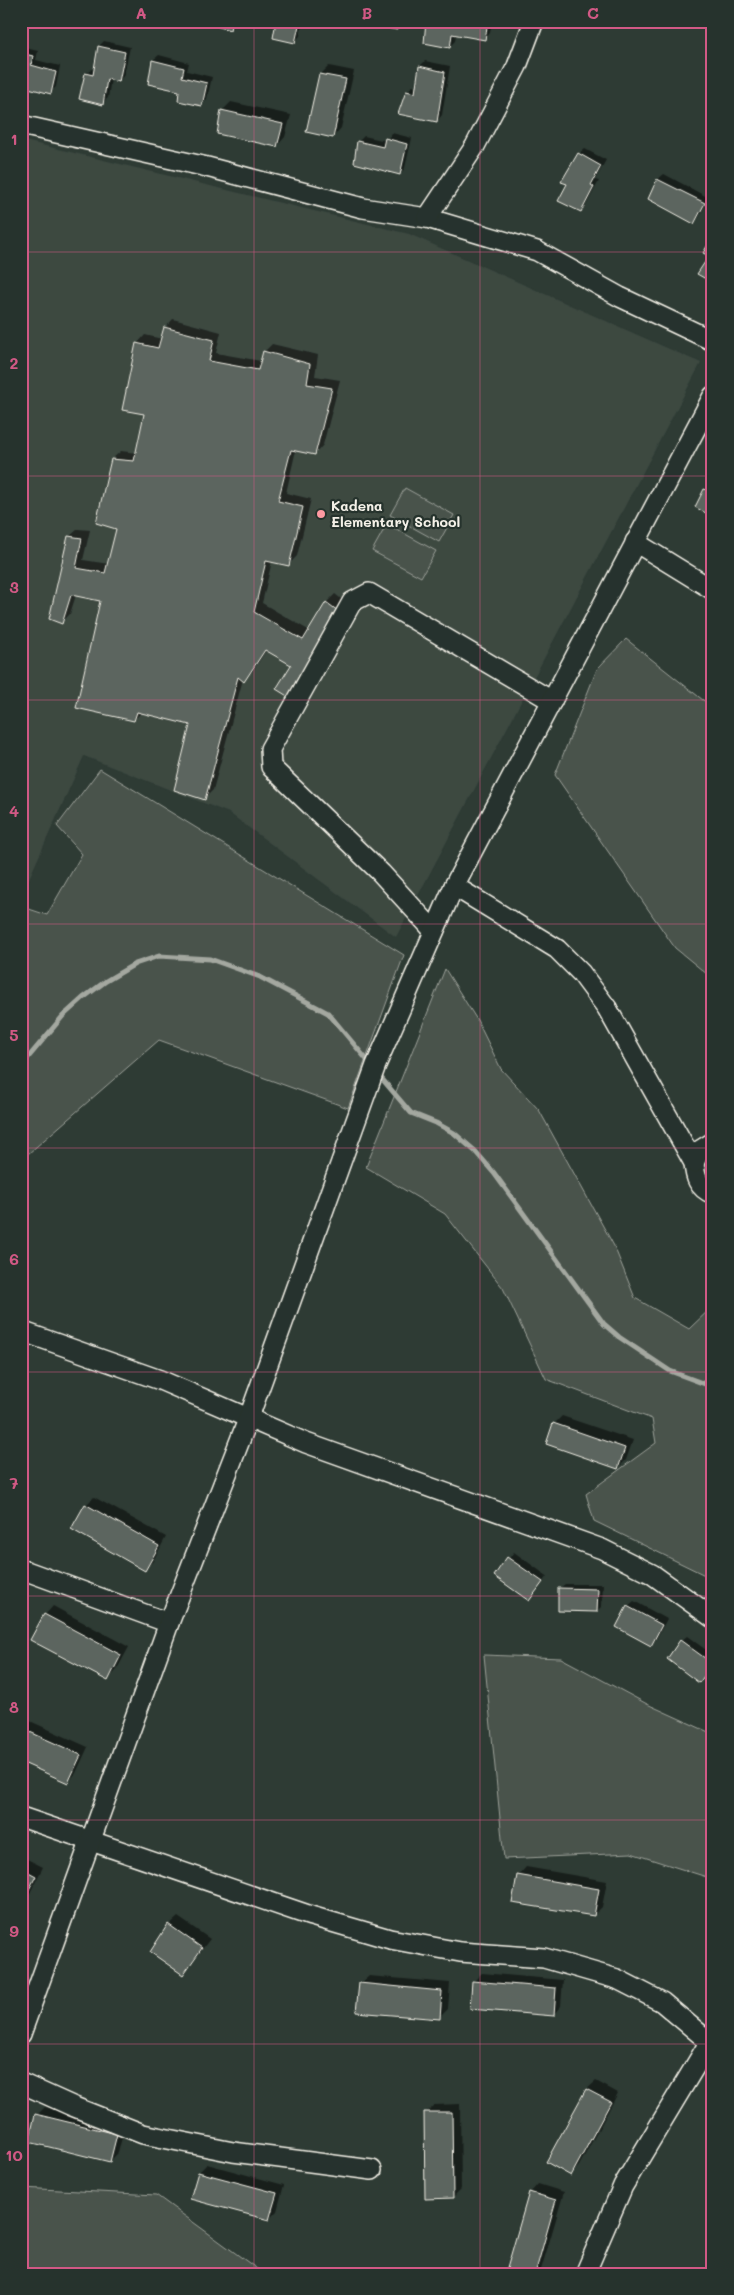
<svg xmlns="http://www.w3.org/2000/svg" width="734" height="2295" viewBox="0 0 734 2295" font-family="Mali,sans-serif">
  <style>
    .built { fill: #3c4841 }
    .green { fill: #48524c; stroke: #9ea29a }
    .shadow { fill: #0007 }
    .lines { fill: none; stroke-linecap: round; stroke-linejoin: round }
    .stream { stroke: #a4a8a0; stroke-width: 5 }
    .building { fill: #5c655e; stroke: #f4f1e8 }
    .minor-casing { stroke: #f4f1e8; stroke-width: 22 }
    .minor { stroke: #26332d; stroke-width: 19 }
    .grid { fill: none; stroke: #d15985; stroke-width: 1; stroke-opacity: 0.55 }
    .poi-dot { fill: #ff9aa2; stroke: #26332d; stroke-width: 2 }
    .labels { text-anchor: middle; stroke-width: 4.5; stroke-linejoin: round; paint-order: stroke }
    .poi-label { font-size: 14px; font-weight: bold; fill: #f4f1e8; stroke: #26332d; text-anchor: start }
    .neatline { fill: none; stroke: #d15985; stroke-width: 2 }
    .grid-label { font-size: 16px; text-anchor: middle; font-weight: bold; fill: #d15985 }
  </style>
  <rect width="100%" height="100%" fill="#2e3b34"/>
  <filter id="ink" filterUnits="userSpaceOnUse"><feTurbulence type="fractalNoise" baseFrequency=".02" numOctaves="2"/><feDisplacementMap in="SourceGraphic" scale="10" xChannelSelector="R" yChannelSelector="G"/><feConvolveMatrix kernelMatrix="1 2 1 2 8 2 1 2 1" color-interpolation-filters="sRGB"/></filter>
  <g filter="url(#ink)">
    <path class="built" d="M21,140L409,234L701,363L396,937L229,813L84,756L27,883L21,889Z"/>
    <g class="green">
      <path d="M405,488L454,515L439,542L390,515Z"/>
      <path d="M387,524L436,551L421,577L372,551Z"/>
      <path d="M626,639L713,708V979L675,948L555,775L597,669Z"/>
      <path d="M100,769L404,955L348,1108L159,1040L21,1160V918L26,908L47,915L82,854L57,826Z"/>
      <path d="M445,969L477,1020L501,1069L539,1110L614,1246L635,1298L689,1329L713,1306V1579L594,1521L586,1494L656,1443L652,1419L546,1379L503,1288L445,1214L366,1167Z"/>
      <path d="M484,1655L561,1658L647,1704L713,1734V1879L631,1853L504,1859Z"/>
      <path d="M21,2188L156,2195L264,2274H21Z"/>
    </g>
    <g class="shadow">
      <path d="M277,21H303L300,36L294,42Z"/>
      <path d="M354,21H404L396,29Z"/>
      <path d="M427,21H492L490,33L485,39L456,34L455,41L450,46Z"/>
      <path d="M104,41L130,47L124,75L119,81L111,79L108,98L102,103L86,74L92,69H95L99,46Z"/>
      <path d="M21,47L38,51L36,60L60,66L56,87L50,92L21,84Z"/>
      <path d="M159,55L189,63L187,71L212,77L207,99L201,105L180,90L149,83L153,60Z"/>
      <path d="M425,61L450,66L442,115L437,121L407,92L412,86L417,87L420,66Z"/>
      <path d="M329,66L354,71L341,128L333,137L320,75Z"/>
      <path d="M231,102L291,115L285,137L277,146L222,111Z"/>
      <path d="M392,133L412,138L405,168L400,174L355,163L359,141L364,136L386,141Z"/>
      <path d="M585,149L606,160L595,180L599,181L586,205L581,210L568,183L579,154Z"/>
      <path d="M664,174L709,198L699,217L694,222L649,198L658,179Z"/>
      <path d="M173,319L221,332L216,353L261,361L264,352L272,344L318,355L315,376L340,380L323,445L315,454L296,450L286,493L311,499L297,556L288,565L272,561L262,603L310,631L327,602L335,594L345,602L293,664L267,649L252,672L243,679L213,790L205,798L191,725L142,712L134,720L102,600L76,595L70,614L61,623L69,537L78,529L90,530L83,560L109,564L117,528L112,459L121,451L137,453L145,413L137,344L145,335L162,339L165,328Z"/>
      <path d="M713,482V515L705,490Z"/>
      <path d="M562,1416L633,1440L626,1460L618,1468L554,1424Z"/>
      <path d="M94,1497L166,1537L153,1561L145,1569L86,1505Z"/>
      <path d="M514,1552L547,1576L529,1600L495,1576Z"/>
      <path d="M565,1584H603L602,1606L597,1611L559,1589Z"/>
      <path d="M634,1601L667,1619L656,1639L651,1644L618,1626L628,1606Z"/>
      <path d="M53,1606L129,1647L116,1671L108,1679L45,1615Z"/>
      <path d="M687,1636L713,1655V1664L699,1681L681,1641Z"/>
      <path d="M21,1717L88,1747L76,1773L68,1782L21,1761Z"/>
      <path d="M21,1856L43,1867L30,1893L21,1901Z"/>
      <path d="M526,1867L607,1881L602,1907L594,1915L518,1876Z"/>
      <path d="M178,1917L210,1939L183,1974L169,1925Z"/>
      <path d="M482,1973L563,1980L561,2006L553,2015L473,1982Z"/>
      <path d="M369,1976L450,1983L448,2009L439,2018L360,1984Z"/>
      <path d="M596,2081L618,2093L579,2166L571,2174L548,2162L587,2089Z"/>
      <path d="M460,2104L461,2189L453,2197L425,2113L434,2105Z"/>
      <path d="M45,2107L125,2126L118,2153L110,2161L37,2115Z"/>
      <path d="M207,2164L284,2185L277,2211L269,2219L199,2172Z"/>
      <path d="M538,2184L564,2192L541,2270L537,2274H517L530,2193Z"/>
    </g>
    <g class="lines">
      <g class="stream">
        <path d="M21,1066L63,1016L83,998L106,981L135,964L159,956L210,959L260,977L328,1013L372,1066"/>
        <path d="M377,1073L411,1113L436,1123L454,1133L475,1151L494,1173L604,1324L619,1337L670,1371L713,1387"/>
      </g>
    </g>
    <g class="building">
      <path d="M208,21H232L230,30L208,24Z"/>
      <path d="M276,21H300L295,43L273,38Z"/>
      <path d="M347,21H398L397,30Z"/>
      <path d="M426,21L458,22L488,21L485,40L452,34L450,48L424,43Z"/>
      <path d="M98,46L125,52L119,82L107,79L103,105L79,99L85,73L93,75Z"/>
      <path d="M21,53L33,56L31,65L56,72L51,94L21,86Z"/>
      <path d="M152,60L184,68L182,77L207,83L202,106L178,101L179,91L148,84Z"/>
      <path d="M419,66L445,72L437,122L398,114L406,91L415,93Z"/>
      <path d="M319,74L346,79L333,138L306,132Z"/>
      <path d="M221,110L283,124L277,147L217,134Z"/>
      <path d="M385,138L407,144L400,175L354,163L357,141L383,147Z"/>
      <path d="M578,153L601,166L591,185L594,187L581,212L558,201L567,184L561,182Z"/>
      <path d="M657,179L705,203L694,224L648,199Z"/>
      <path d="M713,236V283L697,274L709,256L703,253Z"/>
      <path d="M164,327L214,340L209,361L258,370L263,351L310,364L307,384L332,388L315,455L291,450L278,501L303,507L289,566L266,561L254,612L303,640L326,602L338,611L289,697L276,689L291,665L265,650L244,682L238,677L205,800L174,790L190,725L137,712L134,721L76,708L100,601L71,595L62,624L49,619L68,536L82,538L76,568L105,573L116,529L96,523L111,459L134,461L144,414L122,410L136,343L158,348Z"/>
      <path d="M713,486V517L695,507L704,489L710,491Z"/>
      <path d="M553,1423L625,1448L618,1469L546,1444Z"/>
      <path d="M85,1504L159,1546L145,1571L71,1529Z"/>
      <path d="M507,1557L543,1582L529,1601L494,1576Z"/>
      <path d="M558,1588L598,1589L597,1612L558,1611Z"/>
      <path d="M627,1606L662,1625L651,1646L616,1627Z"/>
      <path d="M44,1614L121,1655L108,1681L30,1640Z"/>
      <path d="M680,1640L713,1664L699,1683L667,1659Z"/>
      <path d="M21,1728L81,1755L68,1783L21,1762Z"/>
      <path d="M21,1868L36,1876L22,1903L21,1902Z"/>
      <path d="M517,1875L599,1889L594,1916L512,1903Z"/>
      <path d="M168,1924L202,1948L183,1975L150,1952Z"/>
      <path d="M472,1981L556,1988L554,2016L470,2009Z"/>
      <path d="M359,1983L442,1991L440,2019L356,2012Z"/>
      <path d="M586,2089L611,2102L571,2176L546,2162Z"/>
      <path d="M424,2112H452L453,2198L425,2199Z"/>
      <path d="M35,2114L117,2134L110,2162L29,2142Z"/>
      <path d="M198,2172L277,2193L269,2220L190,2199Z"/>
      <path d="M529,2192L556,2200L535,2274H513L506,2272Z"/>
    </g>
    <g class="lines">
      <defs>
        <g id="minor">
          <path d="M21,125L207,167L363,208L427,218L537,251L620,297L713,341"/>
          <path d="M427,218L475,146L517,66L534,21"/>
          <path d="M635,542L713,590"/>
          <path d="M454,886L557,949L581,973L607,1008L694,1163C695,1177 698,1188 713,1194"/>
          <path d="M434,931L381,873L271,767L270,749L352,602L369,593L552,701"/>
          <path d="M694,1163L700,1150L713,1142"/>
          <path d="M21,1331L160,1380L306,1443L602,1549L652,1574L713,1618"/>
          <path d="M21,1569L169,1623"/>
          <path d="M21,1817L311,1916L390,1939L460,1952L544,1958L617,1979L662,2002L713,2045"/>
          <path d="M21,2034L169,1623L249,1417L376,1065L454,886L713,396"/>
          <path d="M21,2083L72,2106L143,2134L233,2152L372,2170"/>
          <path d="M585,2274L623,2186L709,2043"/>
        </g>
      </defs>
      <use href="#minor" class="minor-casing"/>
      <use href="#minor" class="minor"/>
    </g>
  </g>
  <path class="grid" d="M254,21V2274M480,21V2274M21,252H713M21,476H713M21,700H713M21,924H713M21,1148H713M21,1372H713M21,1596H713M21,1820H713M21,2044H713"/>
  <circle class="poi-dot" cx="321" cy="514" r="5"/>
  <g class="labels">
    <g class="poi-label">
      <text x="331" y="511">Kadena<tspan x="331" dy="16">Elementary School</tspan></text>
    </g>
  </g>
  <rect width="734" height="2295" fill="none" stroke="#26332d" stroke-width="55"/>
  <rect x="28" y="28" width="678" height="2240" class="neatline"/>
  <g class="grid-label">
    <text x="141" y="19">A</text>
    <text x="367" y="19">B</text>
    <text x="593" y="19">C</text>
    <text x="14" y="145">1</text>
    <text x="14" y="369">2</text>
    <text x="14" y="593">3</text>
    <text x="14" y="817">4</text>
    <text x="14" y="1041">5</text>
    <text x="14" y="1265">6</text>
    <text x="14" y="1489">7</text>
    <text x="14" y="1713">8</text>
    <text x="14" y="1937">9</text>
    <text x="14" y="2161">10</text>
  </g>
</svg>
